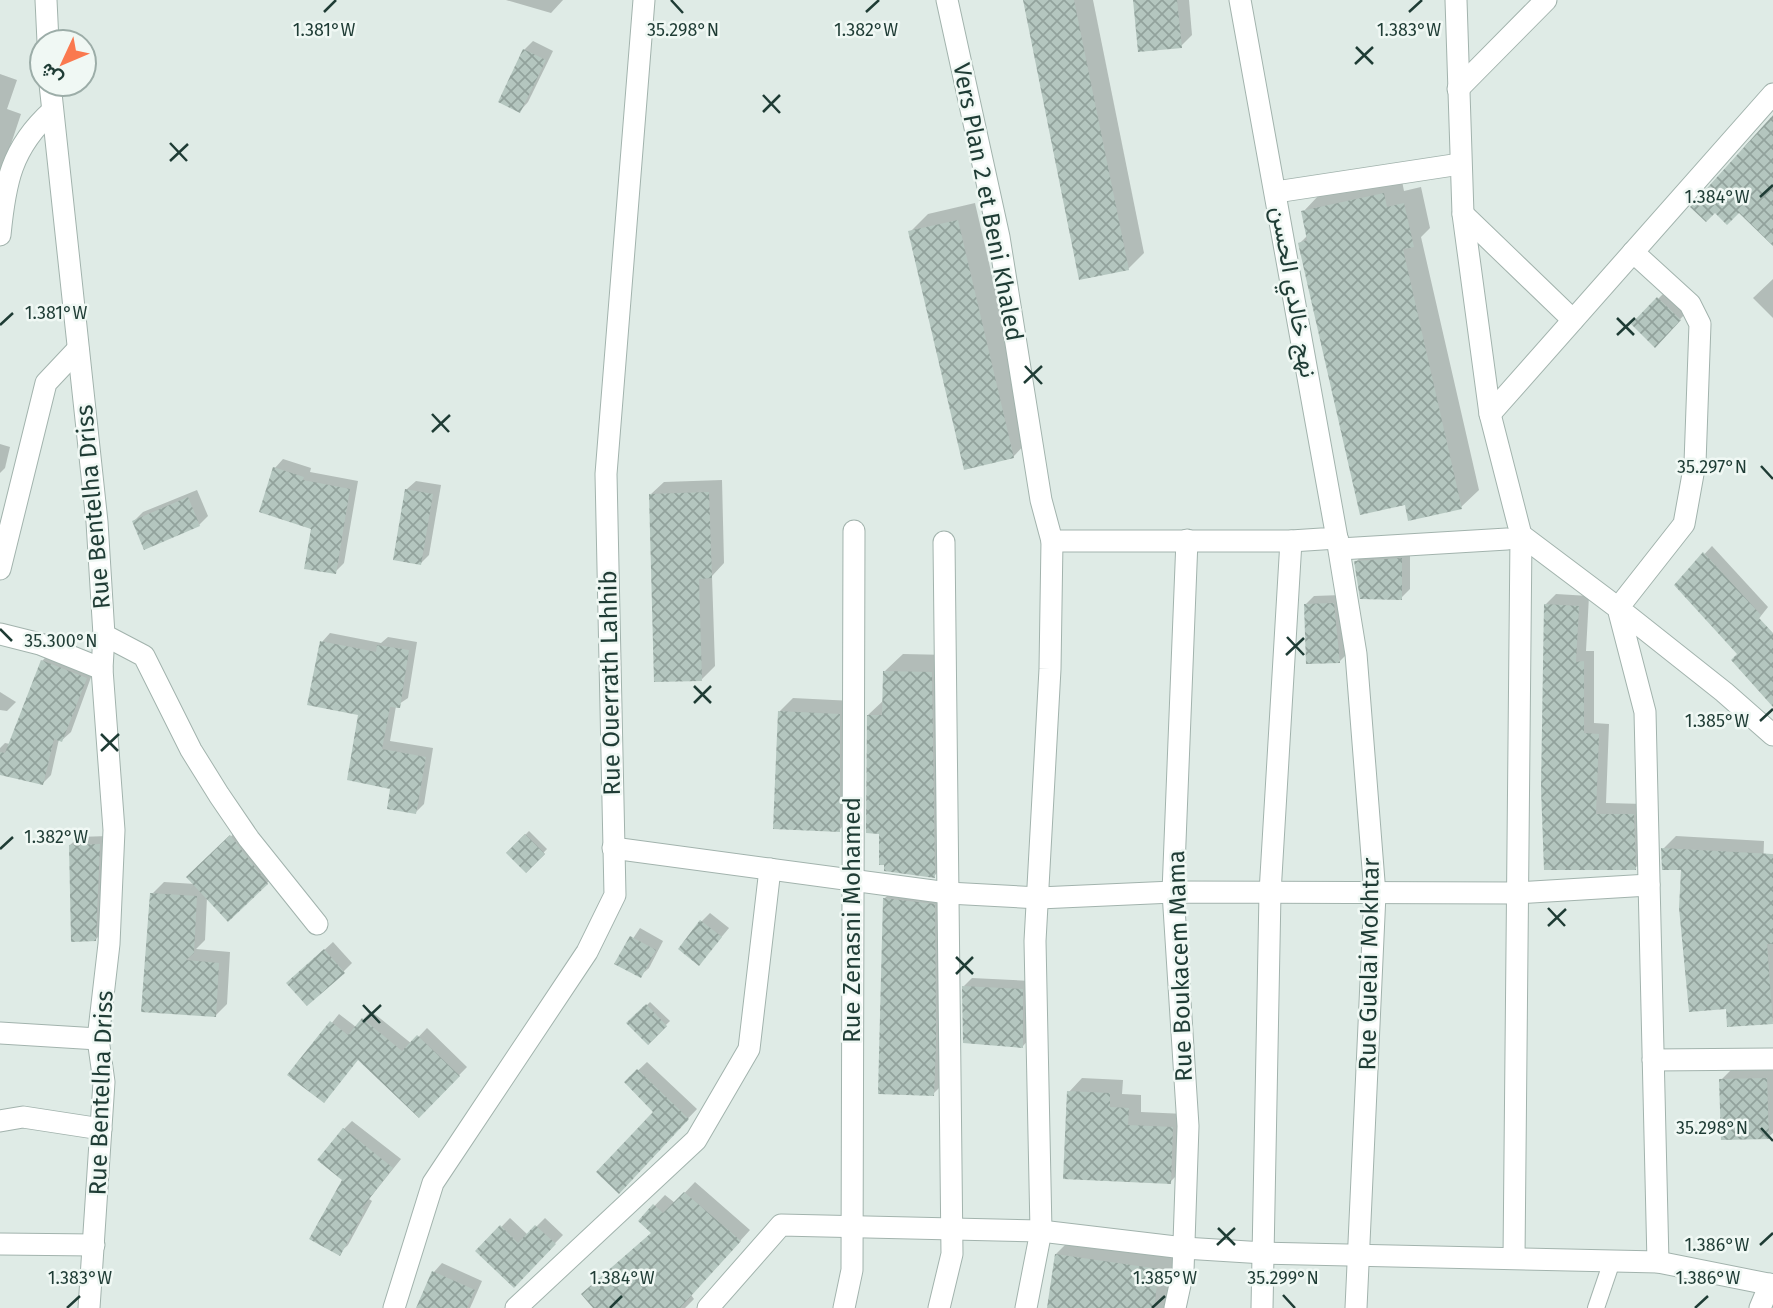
<svg xmlns="http://www.w3.org/2000/svg" width="1773" height="1308" viewBox="0 0 1773 1308" font-family="'Fira Sans',Vazirmatn,sans-serif">
  <style>
    .shadow { fill: #0003 }
    .building { fill: url(#building-cross-hatch) }
    .lines { fill: none; stroke-linecap: round; stroke-linejoin: round }
    .lane-casing { stroke: #a2b3ad; stroke-width: 18 }
    .street-casing { stroke: #a2b3ad; stroke-width: 23 }
    .lane { stroke: #fff; stroke-width: 16 }
    .street { stroke: #fff; stroke-width: 21 }
    .ticks { fill: none; stroke: #1f3c35; stroke-width: 2.5 }
    .labels { text-anchor: middle; stroke-width: 5; stroke-linejoin: round; paint-order: stroke }
    .street-label { font-size: 24px; fill: #1f3c35; stroke: #f0f8f4 }
    .ticks-label { font-size: 18px; text-anchor: middle; fill: #1f3c35; stroke: #f0f8f4; stroke-width: 5; stroke-linejoin: round; paint-order: stroke }
  </style>
  <defs>
    <pattern id="building-cross-hatch" width="8" height="8" patternUnits="userSpaceOnUse" patternTransform="scale(1.75)"><rect width="8" height="8" fill="#b4c6bf"/><path d="M0 0l8 8M0 8l8-8" fill="none" stroke="#92a29c"/></pattern>
  </defs>
  <rect width="100%" height="100%" fill="#dfebe6"/>
  <g class="shadow">
    <path d="M506,0H563L551,13Z"/>
    <path d="M1024,0H1093L1144,253L1128,269Z"/>
    <path d="M1135,0H1189L1192,35L1181,46Z"/>
    <path d="M533,41L553,51L528,102L520,111L524,50Z"/>
    <path d="M0,74L17,80L7,109L21,114L0,177Z"/>
    <path d="M1401,176L1404,191L1421,187L1430,228L1421,237L1479,490L1461,507L1406,503L1300,243L1308,235L1303,212L1320,194Z"/>
    <path d="M975,203L1030,439L1013,457L910,232L928,214Z"/>
    <path d="M1773,279V318L1753,298Z"/>
    <path d="M1667,290L1688,311L1655,345L1633,324Z"/>
    <path d="M0,444L10,447L5,468L0,473Z"/>
    <path d="M283,459L311,468L310,472L358,481L344,563L335,572L313,528L275,468Z"/>
    <path d="M722,480L724,563L712,576L715,666L702,679L650,495L664,482Z"/>
    <path d="M416,481L441,485L429,555L421,563L407,489Z"/>
    <path d="M197,490L208,516L199,525L134,521L143,512Z"/>
    <path d="M1712,546L1768,607L1741,641L1676,585Z"/>
    <path d="M1410,551V589L1401,598L1356,562L1364,553Z"/>
    <path d="M1556,594L1589,596L1586,651H1594V723L1609,724L1606,803L1644,804L1646,858L1635,868H1545V605Z"/>
    <path d="M1342,595L1348,653L1340,661L1305,605L1314,596Z"/>
    <path d="M330,633L381,643L388,637L417,642L408,698L396,706L390,741L433,748L424,804L416,812L392,787L360,714L322,642Z"/>
    <path d="M51,652L94,669L71,732L62,740L59,739L51,775L42,784L0,774V748L5,743L10,744L42,661Z"/>
    <path d="M903,654L949,655L951,859L934,876L886,863L881,832L868,715L885,699V671Z"/>
    <path d="M0,692L16,702L7,711L0,710Z"/>
    <path d="M793,698L853,701L852,817L839,830L780,711Z"/>
    <path d="M240,828L276,874L267,883L207,897L205,940L196,949L230,952L227,1004L215,1016L143,1010L152,894L164,882L195,884L188,877Z"/>
    <path d="M529,831L547,849L526,871L508,853Z"/>
    <path d="M108,836L104,931L95,940L70,845L79,837Z"/>
    <path d="M1676,836L1764,841L1763,869L1773,870V1022L1728,1007L1682,869L1663,849Z"/>
    <path d="M898,885L947,892L946,1081L933,1094L885,898Z"/>
    <path d="M710,913L729,928L699,964L702,921Z"/>
    <path d="M640,928L663,941L649,968L640,976L617,963Z"/>
    <path d="M333,942L352,963L343,972L297,975Z"/>
    <path d="M972,978L1031,981V1037L1023,1046L964,986Z"/>
    <path d="M650,1002L670,1021L648,1042L629,1023Z"/>
    <path d="M371,1011L412,1044L427,1028L467,1067L419,1116L359,1058L290,1075L339,1014L356,1027Z"/>
    <path d="M647,1062L697,1109L619,1191L655,1112L626,1082Z"/>
    <path d="M1773,1067V1133L1768,1137L1721,1080L1733,1068Z"/>
    <path d="M1082,1078L1123,1080L1122,1094L1141,1095V1112L1185,1114L1183,1169L1170,1182L1069,1092Z"/>
    <path d="M352,1121L401,1159L369,1199L372,1201L348,1245L339,1253L345,1179L344,1129Z"/>
    <path d="M695,1182L750,1230L691,1295L694,1299L685,1308H595L653,1232L640,1221L665,1195L675,1203Z"/>
    <path d="M510,1218L528,1235L545,1218L563,1235L514,1285L478,1251Z"/>
    <path d="M1072,1238L1175,1253L1167,1308H1049L1056,1254Z"/>
    <path d="M442,1263L482,1281L470,1308H418L434,1272Z"/>
  </g>
  <g class="building">
    <path d="M1023,0H1074L1129,270L1079,280Z"/>
    <path d="M1133,0H1177L1182,48L1138,52Z"/>
    <path d="M523,49L546,60L520,113L498,102Z"/>
    <path d="M1773,115V246L1739,213L1727,225L1715,213L1706,222L1690,207Z"/>
    <path d="M1384,193L1387,207L1404,203L1414,247L1403,249L1462,509L1408,521L1405,505L1360,515L1298,243L1307,240L1301,211Z"/>
    <path d="M958,220L1014,458L964,470L908,231Z"/>
    <path d="M1657,297L1681,320L1655,348L1631,324Z"/>
    <path d="M273,467L304,477L303,480L350,489L336,574L304,569L311,529L259,512Z"/>
    <path d="M405,489L433,494L421,565L393,560Z"/>
    <path d="M709,492L712,578L699,579L702,681L654,682L649,494Z"/>
    <path d="M188,497L200,526L144,550L132,521Z"/>
    <path d="M1703,552L1761,615L1759,618L1773,633V707L1731,660L1737,654L1674,585Z"/>
    <path d="M1402,558V600L1360,599L1354,561Z"/>
    <path d="M1334,603L1340,663L1306,664L1304,604Z"/>
    <path d="M1544,604L1579,606L1576,662L1584,661V733L1599,734L1596,814H1634L1636,870H1544L1541,788Z"/>
    <path d="M320,641L376,652L377,645L409,650L400,708L390,707L382,749L426,757L416,814L387,809L390,789L347,780L358,715L307,705Z"/>
    <path d="M41,660L87,678L62,742L54,739L43,785L0,775V752L5,753Z"/>
    <path d="M883,671L932,672L935,878L884,871V865H879V834L866,833L867,715H882Z"/>
    <path d="M778,711L840,714V832L773,829Z"/>
    <path d="M525,834L545,854L526,873L506,853Z"/>
    <path d="M230,835L268,884L228,922L186,877Z"/>
    <path d="M100,844L96,941L71,942L69,845Z"/>
    <path d="M1661,848L1773,854V944H1767L1773,1024L1727,1027L1726,1009L1689,1012L1679,908L1681,870H1662Z"/>
    <path d="M150,893L197,896L194,953L186,960L219,963L216,1017L141,1012Z"/>
    <path d="M883,898L935,904L936,1041L934,1096L878,1094Z"/>
    <path d="M700,920L722,937L699,966L678,949Z"/>
    <path d="M630,936L656,950L641,978L614,964Z"/>
    <path d="M324,949L345,973L307,1006L286,983Z"/>
    <path d="M962,986L1023,989V1048L963,1043Z"/>
    <path d="M646,1004L667,1026L648,1045L626,1023Z"/>
    <path d="M362,1018L402,1051L417,1035L460,1076L419,1118L358,1060L324,1103L287,1075L330,1021L348,1035Z"/>
    <path d="M637,1069L689,1119L619,1194L596,1172L653,1112L624,1082Z"/>
    <path d="M1767,1078L1769,1139L1721,1140L1719,1079Z"/>
    <path d="M1067,1091L1110,1093V1107L1129,1108L1128,1125L1173,1127L1171,1184L1063,1179Z"/>
    <path d="M343,1128L393,1168L362,1208L365,1210L340,1256L309,1239L342,1180L317,1160Z"/>
    <path d="M684,1192L741,1241L680,1308H593L581,1294L651,1233L638,1221L653,1204L663,1213Z"/>
    <path d="M500,1225L518,1243L535,1225L556,1244L514,1288L475,1251Z"/>
    <path d="M1055,1254L1159,1269L1154,1308H1047Z"/>
    <path d="M432,1271L475,1290L467,1308H416Z"/>
  </g>
  <g class="lines">
    <defs>
      <path id="lane" d="M1596,1308L1612,1261"/>
      <g id="street">
        <path d="M46,0L48,42"/>
        <path d="M947,0L999,237L1041,500L1052,541H1291L1337,538L1240,0"/>
        <path d="M1456,0L1463,214L1490,414L1521,535L1618,608L1645,712L1658,1262"/>
        <path d="M50,84L97,522L104,635L102,669L114,830L109,944L98,1039L104,1082L89,1308"/>
        <path d="M1458,89L1546,0"/>
        <path d="M1276,192L1460,164"/>
        <path d="M1463,214L1573,320"/>
        <path d="M0,235C5,183 11,148 52,111"/>
        <path d="M1633,252L1690,304L1700,324L1695,463L1684,524L1618,608L1724,692L1773,735"/>
        <path d="M1490,414L1773,94"/>
        <path d="M1337,538L1356,654L1375,894L1356,1308"/>
        <path d="M1337,538L1340,549L1507,539"/>
        <path d="M0,569L46,383L78,349"/>
        <path d="M0,634L40,644L102,669"/>
        <path d="M104,635L144,656L191,750L219,795L249,839L317,924"/>
        <path d="M613,848L948,893L1039,898L1173,892L1517,893L1649,885"/>
        <path d="M0,1033L98,1039"/>
        <path d="M1653,1060L1773,1059"/>
        <path d="M0,1121L23,1117L101,1129"/>
        <path d="M0,1244L94,1245"/>
        <path d="M1514,1258L1521,535"/>
        <path d="M394,1308L433,1183L587,952L615,895L606,474L644,0"/>
        <path d="M516,1308L696,1140L749,1049L770,869"/>
        <path d="M708,1308L781,1225L1041,1231L1184,1248L1264,1253L1658,1262L1773,1285"/>
        <path d="M844,1308L852,1270L854,531"/>
        <path d="M939,1308L952,1254L944,542"/>
        <path d="M1026,1308L1041,1231L1035,941L1050,669L1052,541"/>
        <path d="M1175,1308L1183,1271L1188,1126L1173,892L1187,540"/>
        <path d="M1262,1308L1270,893L1291,541"/>
        <path d="M1760,1308L1770,1284"/>
      </g>
    </defs>
    <use href="#lane" class="lane-casing"/>
    <use href="#street" class="street-casing"/>
    <use href="#lane" class="lane"/>
    <use href="#street" class="street"/>
  </g>
  <path class="ticks" d="M671,0L683,13M324,12L336,0M866,12L879,0M1409,12L1422,0M1356,47L1373,64M1355,64L1373,47M763,95L780,113M763,112L780,95M170,143L187,161M170,161L188,144M1760,197L1773,185M1617,318L1634,335M0,325L13,313M1617,335L1635,318M1025,366L1042,384M1024,383L1042,366M432,414L449,432M432,432L450,415M1761,466L1773,479M0,629L12,641M1287,637L1304,655M1286,655L1304,638M694,686L711,703M694,703L711,686M1760,721L1773,709M101,734L118,751M101,751L119,734M0,849L13,837M1548,908L1565,926M1548,926L1566,909M956,957L973,974M956,974L973,957M363,1005L380,1023M363,1022L381,1005M1761,1128L1773,1141M1218,1228L1235,1245M1217,1245L1235,1228M1760,1245L1773,1233M1283,1295L1295,1308M67,1308L80,1296M610,1308L622,1296M1152,1308L1165,1296M1695,1308L1708,1296"/>
  <g class="labels">
    <g class="street-label">
      <text transform="translate(988 202) rotate(79)" y="8">Vers Plan 2 et Beni Khaled</text>
      <text transform="translate(1294 292) rotate(80)" y="8">نهج خالدي الحسن</text>
      <text transform="translate(93 507) rotate(-95)" y="8">Rue Bentelha Driss</text>
      <text transform="translate(610 683) rotate(-91)" y="8">Rue Ouerrath Lahhib</text>
      <text transform="translate(852 920) rotate(-90)" y="8">Rue Zenasni Mohamed</text>
      <text transform="translate(1369 964) rotate(-89)" y="8">Rue Guelai Mokhtar</text>
      <text transform="translate(1180 966) rotate(-92)" y="8">Rue Boukacem Mama</text>
      <text transform="translate(101 1093) rotate(-88)" y="8">Rue Bentelha Driss</text>
    </g>
  </g>
  <g class="ticks-label">
    <text x="324" y="36">1.381°W</text>
    <text x="866" y="36">1.382°W</text>
    <text x="1409" y="36">1.383°W</text>
    <text x="683" y="36">35.298°N</text>
    <text x="1717" y="203">1.384°W</text>
    <text x="56" y="319">1.381°W</text>
    <text x="1712" y="473">35.297°N</text>
    <text x="61" y="647">35.300°N</text>
    <text x="1717" y="727">1.385°W</text>
    <text x="56" y="843">1.382°W</text>
    <text x="1712" y="1134">35.298°N</text>
    <text x="1717" y="1251">1.386°W</text>
    <text x="1283" y="1284">35.299°N</text>
    <text x="80" y="1284">1.383°W</text>
    <text x="622" y="1284">1.384°W</text>
    <text x="1165" y="1284">1.385°W</text>
    <text x="1708" y="1284">1.386°W</text>
  </g>
  <g transform="translate(63 63) rotate(226)"><circle r="33" fill="#f0f8f4" stroke="#9cada8" stroke-width="2"/>
  <path d="M0-5L12 26L0 18L-12 26Z" fill="#fa794f"/>
  <text y="-10" font-size="19" font-weight="bold" text-anchor="middle" fill="#1f3c35">ش</text>
  </g>
</svg>
